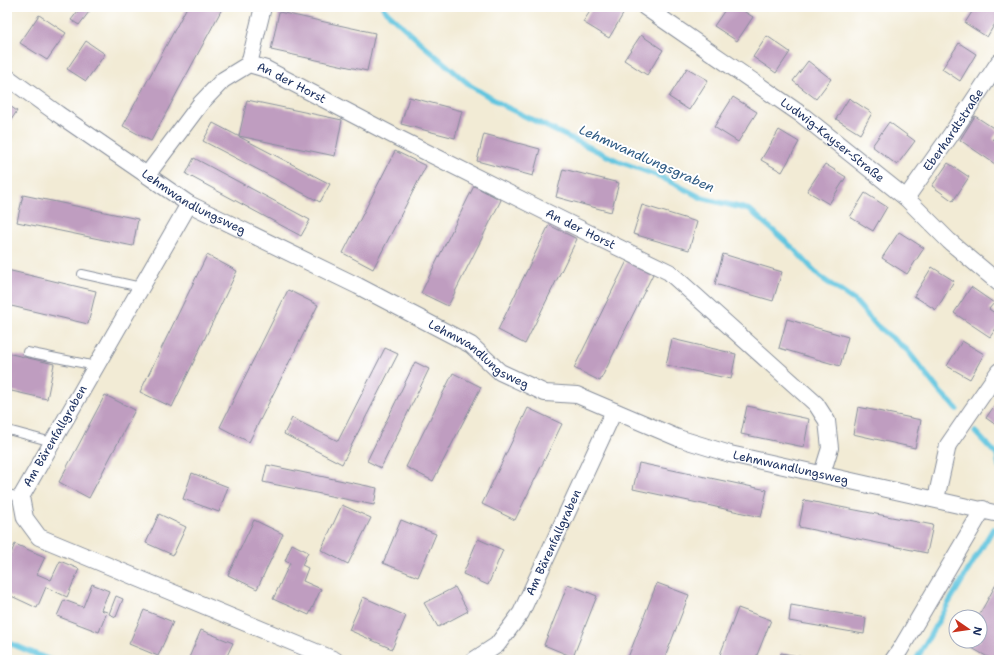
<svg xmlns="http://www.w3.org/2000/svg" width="1006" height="667" viewBox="0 0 1006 667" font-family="'Shantell Sans',sans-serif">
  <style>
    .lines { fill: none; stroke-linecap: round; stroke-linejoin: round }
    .stream { stroke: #61c5df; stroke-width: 5.5 }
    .building { fill: #bf9dc0 }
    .service-casing { stroke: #868d9a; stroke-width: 10 }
    .minor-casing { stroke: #868d9a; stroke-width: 18 }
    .service { stroke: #fff; stroke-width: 8 }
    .minor { stroke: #fff; stroke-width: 16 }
    .labels { text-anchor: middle; stroke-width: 4; stroke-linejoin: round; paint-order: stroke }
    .street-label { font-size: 12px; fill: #1b2f5e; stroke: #fff }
    .water-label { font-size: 13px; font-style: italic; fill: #305c85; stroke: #fff }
  </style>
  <rect width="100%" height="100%" fill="#fff"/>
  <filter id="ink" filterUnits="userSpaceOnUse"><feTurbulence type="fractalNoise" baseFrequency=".025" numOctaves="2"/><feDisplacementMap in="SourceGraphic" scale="8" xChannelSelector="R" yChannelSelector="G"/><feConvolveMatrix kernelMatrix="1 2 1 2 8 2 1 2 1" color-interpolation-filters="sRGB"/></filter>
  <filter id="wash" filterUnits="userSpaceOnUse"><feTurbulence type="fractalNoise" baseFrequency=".012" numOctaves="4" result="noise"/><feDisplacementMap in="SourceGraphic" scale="16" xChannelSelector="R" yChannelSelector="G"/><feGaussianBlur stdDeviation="0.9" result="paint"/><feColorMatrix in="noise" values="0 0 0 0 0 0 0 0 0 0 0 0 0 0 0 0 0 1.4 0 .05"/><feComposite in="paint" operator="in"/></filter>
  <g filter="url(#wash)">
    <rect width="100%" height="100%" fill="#f2ebd5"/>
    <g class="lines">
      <g class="stream">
        <path d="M383,7L387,12L423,45L471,86L506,107L618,161L661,177L702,198L750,210L794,249L820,277L855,301L877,326L907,350L940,392L957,409"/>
        <path d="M975,432L997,455L999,467"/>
        <path d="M7,642L50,660"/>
        <path d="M916,660L948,604L993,529"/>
      </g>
    </g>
    <g id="blocks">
      <g class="building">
        <path d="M81,7L92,8L79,25L71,20Z"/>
        <path d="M187,7H223L151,141L123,126Z"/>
        <path d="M593,7H618L625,11L609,38L583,22Z"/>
        <path d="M727,7H737L753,17L737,41L714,26Z"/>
        <path d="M975,7H999V17L987,37L965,23Z"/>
        <path d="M279,12L375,33L367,71L271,50Z"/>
        <path d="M39,15L66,33L47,60L20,43Z"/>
        <path d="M641,35L663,50L647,75L624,60Z"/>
        <path d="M767,36L790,52L776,73L753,57Z"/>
        <path d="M86,41L105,54L86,81L67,69Z"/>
        <path d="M959,43L976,54L960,81L942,69Z"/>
        <path d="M808,61L831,79L816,99L793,81Z"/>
        <path d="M687,68L708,80L689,110L669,97Z"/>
        <path d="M409,97L462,111L455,138L401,124Z"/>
        <path d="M733,97L757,112L738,142L714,127Z"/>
        <path d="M849,98L872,113L860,134L836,119Z"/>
        <path d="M247,100L342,120L335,156L239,136Z"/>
        <path d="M7,104L17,111L7,126Z"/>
        <path d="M975,116L998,131L993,139L999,143V157L995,164L960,140Z"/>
        <path d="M889,122L915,141L897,165L872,146Z"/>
        <path d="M213,123L330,184L320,202L203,141Z"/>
        <path d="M779,130L799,142L782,172L761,160Z"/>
        <path d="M484,134L540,149L533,176L477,161Z"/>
        <path d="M395,151L426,166L373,269L343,253Z"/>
        <path d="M194,158L310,220L301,236L186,174Z"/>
        <path d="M948,163L969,177L953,201L932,186Z"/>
        <path d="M825,164L846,177L829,204L807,191Z"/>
        <path d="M563,169L619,183L611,212L556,197Z"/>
        <path d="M474,186L501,200L448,306L421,293Z"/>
        <path d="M865,193L887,207L873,231L850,217Z"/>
        <path d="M23,195L138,219L133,246L17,222Z"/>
        <path d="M642,205L697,222L689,250L633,234Z"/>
        <path d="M549,225L577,239L525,344L498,330Z"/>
        <path d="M899,232L924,248L907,274L882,258Z"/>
        <path d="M723,254L782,272L773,301L715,284Z"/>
        <path d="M207,255L237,271L172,407L140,392Z"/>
        <path d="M627,261L653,274L600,381L574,368Z"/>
        <path d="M932,267L954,281L936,310L914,296Z"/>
        <path d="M7,270L96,291L88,324L7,305Z"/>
        <path d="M971,287L994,303L989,309L999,316V324L990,337L954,313Z"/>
        <path d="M288,290L318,305L249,442L220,427Z"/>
        <path d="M787,319L848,337L840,366L779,348Z"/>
        <path d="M672,339L736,354L731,379L666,365Z"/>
        <path d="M962,341L984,354L970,379L947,366Z"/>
        <path d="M385,348L398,354L342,464L284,434L292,418L338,441Z"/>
        <path d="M7,353L54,364L47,399L7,390Z"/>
        <path d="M415,362L429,369L381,468L367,461Z"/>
        <path d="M453,373L481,387L433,481L406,467Z"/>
        <path d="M105,395L135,410L89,498L59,482Z"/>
        <path d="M999,399V427L986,418Z"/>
        <path d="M747,406L809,419L804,447L741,434Z"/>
        <path d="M858,407L921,420L915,448L853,434Z"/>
        <path d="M528,408L562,424L515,520L482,504Z"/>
        <path d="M639,463L767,490L761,517L698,503L633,489Z"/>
        <path d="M267,465L377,488L374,505L263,482Z"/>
        <path d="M192,473L228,487L219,512L183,499Z"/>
        <path d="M804,500L933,525L927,553L799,527Z"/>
        <path d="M342,505L371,518L348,564L321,550Z"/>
        <path d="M159,514L186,527L173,555L146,543Z"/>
        <path d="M254,520L283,534L257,589L228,575Z"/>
        <path d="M401,520L436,534L418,577L383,563Z"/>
        <path d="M478,539L503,550L488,585L463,574Z"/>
        <path d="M15,544L45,557L37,574L51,580L60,561L79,569L67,597L46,587L37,608L7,594V559L8,560Z"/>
        <path d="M292,544L308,552L302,565L308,568L303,581L321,589L309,615L273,599L290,563L285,561Z"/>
        <path d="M999,579V650L993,660L963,643L965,641H980V617H978Z"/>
        <path d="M657,583L689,595L664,660H627Z"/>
        <path d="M92,584L109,591L101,610L107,612L99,632L57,616L64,600L83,607Z"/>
        <path d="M568,584L597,596L573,657L544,645Z"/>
        <path d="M455,587L468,611L438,627L424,603Z"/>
        <path d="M116,596L123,599L116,617L109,614Z"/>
        <path d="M363,597L406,616L392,649L349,630Z"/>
        <path d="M791,605L866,618L864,634L789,621Z"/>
        <path d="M738,608L771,620L755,660H718Z"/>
        <path d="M144,610L173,622L158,656L129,644Z"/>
        <path d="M201,630L233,643L225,660H188Z"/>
        <path d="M781,653L815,659V660H779Z"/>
      </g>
    </g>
  </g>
  <g filter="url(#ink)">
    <use href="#blocks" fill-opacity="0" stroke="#868d9a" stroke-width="1"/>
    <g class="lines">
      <defs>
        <g id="service">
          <path d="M82,274L141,287"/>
          <path d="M27,352L96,366"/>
          <path d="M7,429L8,430L52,442"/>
          <path d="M7,494L21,497"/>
        </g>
        <g id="minor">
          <path id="s1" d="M645,7L802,115L906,198L949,241L999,283"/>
          <path d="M249,64L263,7"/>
          <path id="s2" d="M7,77L58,114L189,204L358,286L471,345L500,372L545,393L577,395L678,438L730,454L999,514"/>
          <path id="s3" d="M147,175L201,103L223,80L249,64L266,69L398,138L564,221L669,272L816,404L827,421L830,448L822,474"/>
          <path id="s4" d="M906,198L950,136L999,62"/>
          <path d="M189,204L21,497L25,518L39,537L335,660"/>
          <path d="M936,499L948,445L999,371"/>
          <path id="s5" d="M474,660L497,645L521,613L614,411"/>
          <path d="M893,660L900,650L983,509"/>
        </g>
      </defs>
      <use href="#service" class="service-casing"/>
      <use href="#minor" class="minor-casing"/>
      <use href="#service" class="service"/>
      <use href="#minor" class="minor"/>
    </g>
  </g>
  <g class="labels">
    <g class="street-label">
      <text dy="4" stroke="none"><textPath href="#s3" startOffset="199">An der Horst</textPath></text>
      <text dy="4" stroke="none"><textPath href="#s4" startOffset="83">Eberhardtstraße</textPath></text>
      <text dy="4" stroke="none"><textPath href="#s1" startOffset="230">Ludwig-Kayser-Straße</textPath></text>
      <text dy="4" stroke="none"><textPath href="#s2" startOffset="225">Lehmwandlungsweg</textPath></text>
      <text dy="4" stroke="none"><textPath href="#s3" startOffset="523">An der Horst</textPath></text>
      <text dy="4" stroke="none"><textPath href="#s2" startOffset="549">Lehmwandlungsweg</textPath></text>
      <text transform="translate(55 436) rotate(-60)" y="4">Am Bärenfallgraben</text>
      <text dy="4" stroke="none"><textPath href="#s2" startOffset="885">Lehmwandlungsweg</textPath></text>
      <text dy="4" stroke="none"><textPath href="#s5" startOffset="145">Am Bärenfallgraben</textPath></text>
    </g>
    <g class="water-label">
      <text transform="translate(647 158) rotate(24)" y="5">Lehmwandlungsgraben</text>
    </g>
  </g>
  <rect width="1006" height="667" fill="none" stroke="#fff" stroke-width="24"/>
  <g transform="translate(968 629) rotate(103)"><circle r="19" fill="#ffffff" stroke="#a4acbf"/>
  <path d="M0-3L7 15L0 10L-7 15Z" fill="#c8321e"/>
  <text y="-6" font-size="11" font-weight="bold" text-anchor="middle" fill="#1b2f5e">N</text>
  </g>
</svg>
